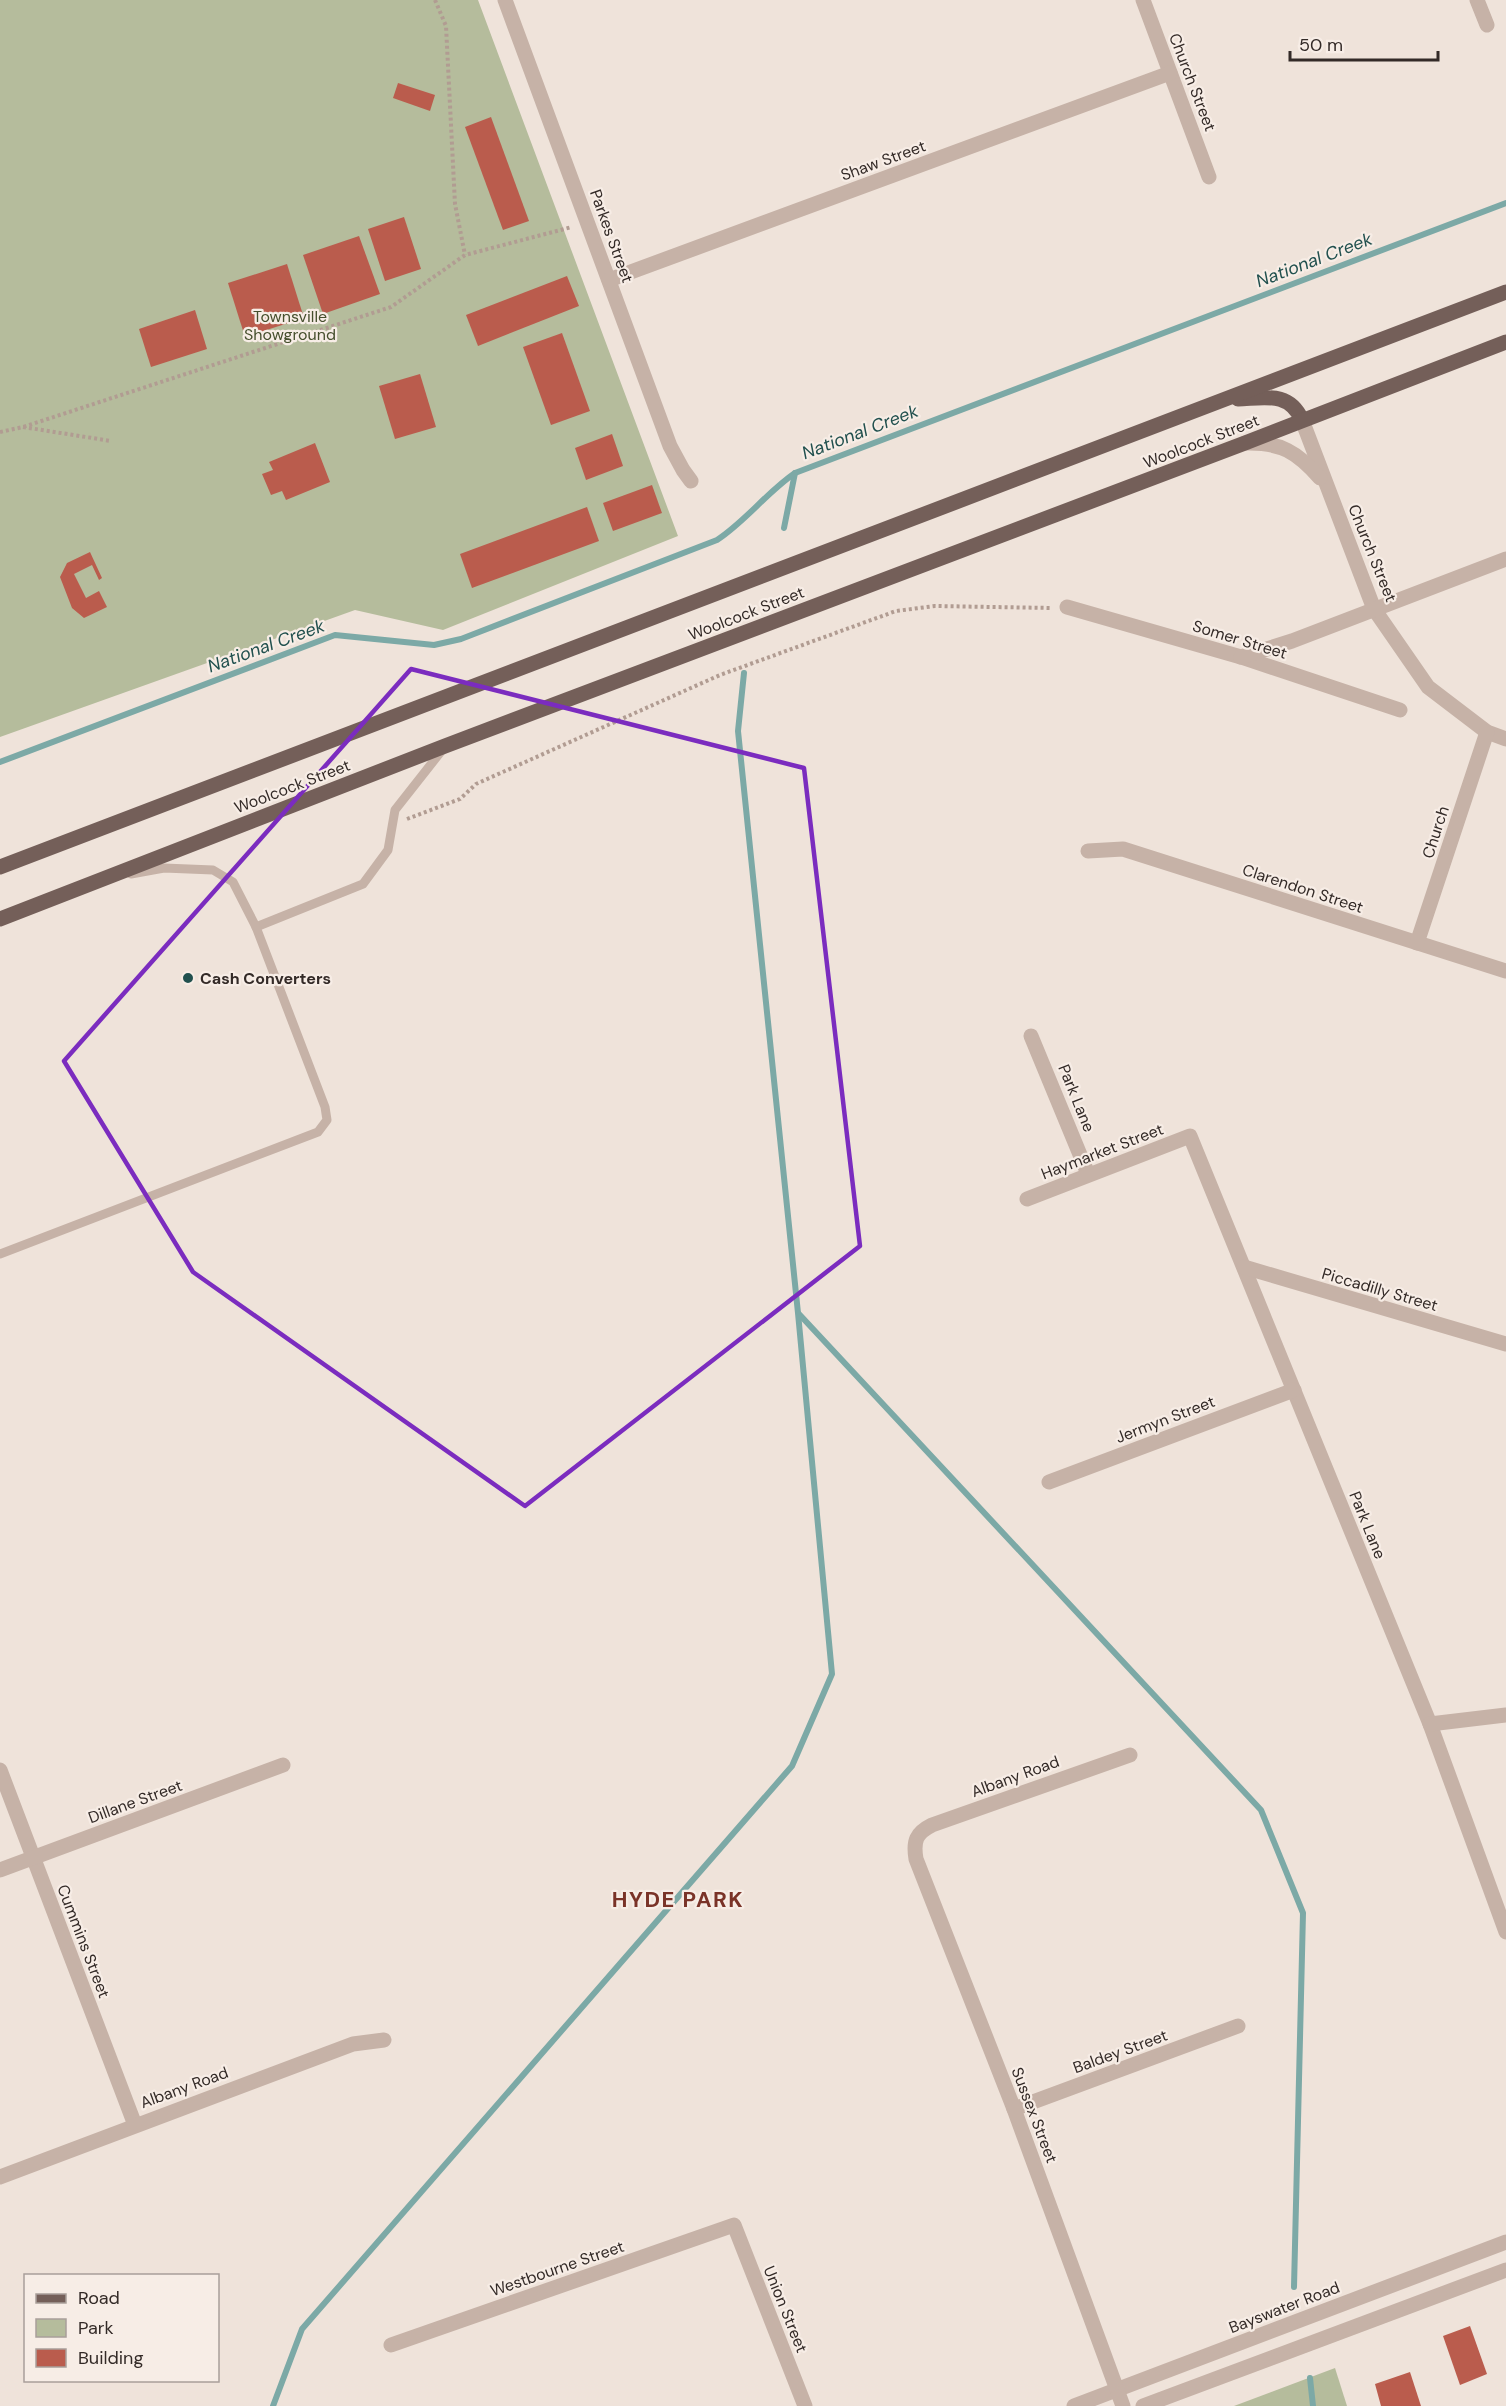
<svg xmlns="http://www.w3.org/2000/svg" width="1506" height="2406" viewBox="0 0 1506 2406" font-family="'DM Sans',sans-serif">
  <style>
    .green { fill: #b5bc9c }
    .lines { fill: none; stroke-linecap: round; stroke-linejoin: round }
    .stream { stroke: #7ca9a6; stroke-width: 6 }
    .building { fill: #ba5c4d }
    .path { stroke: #b19c92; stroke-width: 4; stroke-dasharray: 3 3; stroke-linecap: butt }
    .service { stroke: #c6b2a7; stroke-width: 9 }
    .minor { stroke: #c6b2a7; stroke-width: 15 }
    .primary { stroke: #745f59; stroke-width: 15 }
    .marked { fill: none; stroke: #7b2cbf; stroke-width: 4.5; stroke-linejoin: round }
    .poi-dot { fill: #21504e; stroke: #f7ede6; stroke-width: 2 }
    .labels { text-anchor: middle; stroke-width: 4.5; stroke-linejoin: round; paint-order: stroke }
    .street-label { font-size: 16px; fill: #332a27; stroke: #f7ede6 }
    .park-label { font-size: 16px; fill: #464f2d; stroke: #f7ede6 }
    .poi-label { font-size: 16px; font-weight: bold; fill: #332a27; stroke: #f7ede6; text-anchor: start }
    .water-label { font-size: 18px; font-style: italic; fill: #21504e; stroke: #f7ede6 }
    .district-label { font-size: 22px; font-weight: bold; letter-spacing: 1.5px; fill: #7a3328; stroke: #f7ede6 }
  </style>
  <rect width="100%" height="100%" fill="#efe3da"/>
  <g class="green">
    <path d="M0,0H478L678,536L443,630L355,610L0,737Z"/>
    <path d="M1335,2368L1347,2406H1234Z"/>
  </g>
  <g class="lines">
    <g class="stream">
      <path d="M784,528L795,473"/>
      <path d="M0,762L335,635L434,645L461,639L717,540C746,521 766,493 795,473L1506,203"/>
      <path d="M799,1314L1261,1810L1303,1913L1294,2287"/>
      <path d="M1310,2378L1313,2406"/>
      <path d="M273,2406L302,2329L792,1766L832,1674L798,1313L738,731L744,673"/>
    </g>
  </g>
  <g class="building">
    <path d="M398,83L435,95L430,111L393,98Z"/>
    <path d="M491,117L529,221L503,230L465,127Z"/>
    <path d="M404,217L421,269L385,281L368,229Z"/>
    <path d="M359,236L380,294L323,314L303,255Z"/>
    <path d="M287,264L304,318L245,337L228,283Z"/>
    <path d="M567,276L579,306L478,346L466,315Z"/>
    <path d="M195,310L207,349L151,367L139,329Z"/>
    <path d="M562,333L590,411L551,425L523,347Z"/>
    <path d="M420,374L436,427L395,439L379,386Z"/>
    <path d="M612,434L623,466L586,480L575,448Z"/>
    <path d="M315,443L330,482L286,500L282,491L271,495L262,474L273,470L269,462Z"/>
    <path d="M652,485L662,513L613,531L603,503Z"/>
    <path d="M587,507L599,541L472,588L460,554Z"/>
    <path d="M90,552L102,578L99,580L92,565L74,574L86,598L99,591L107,607L84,618L72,608L60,577L67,563Z"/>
    <path d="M1470,2326L1487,2374L1460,2385L1443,2336Z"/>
    <path d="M1410,2372L1421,2406H1381L1375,2384Z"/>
  </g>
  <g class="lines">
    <g class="path">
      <path d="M435,0L446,26L455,204L465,255"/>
      <path d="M23,427L111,441"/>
      <path d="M0,432L23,427L391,307L465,255L572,227"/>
      <path d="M407,819L460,799L476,784L720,675L896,611L935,606L1051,608"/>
    </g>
    <g class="service">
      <path d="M256,927L363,884L388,850L395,810L443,749"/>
      <path d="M0,1254L318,1132L327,1120L325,1107L256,927L233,882L213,870L164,868L131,874"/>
    </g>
    <g class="minor">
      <path d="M505,0L670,446L683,470L691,481"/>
      <path d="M1143,0L1209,177"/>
      <path d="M1477,0L1487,25"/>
      <path d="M609,280L1170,73"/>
      <path d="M1302,420L1374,609L1428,687L1487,732L1506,739"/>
      <path d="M1245,443C1281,442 1297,452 1320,478"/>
      <path d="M1067,607L1241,657L1400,710"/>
      <path d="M1241,657L1292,641L1506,559"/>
      <path d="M1088,851L1123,849L1506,971"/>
      <path d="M1417,943L1487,732"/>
      <path d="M1031,1036L1088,1174"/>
      <path d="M1027,1199L1190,1136L1430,1724L1506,1932"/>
      <path d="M1244,1267L1506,1344"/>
      <path d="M1049,1482L1294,1390"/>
      <path d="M1430,1724L1506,1715"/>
      <path d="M0,1770L135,2125"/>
      <path d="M0,1870L283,1765"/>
      <path d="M1014,2109L1238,2026"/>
      <path d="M0,2177L353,2044L384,2040"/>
      <path d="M391,2345L734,2225L805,2406"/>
      <path d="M1074,2406L1506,2242"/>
      <path d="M1123,2406L1014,2109L916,1859C913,1841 916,1833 932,1825L1130,1755"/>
      <path d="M1143,2406L1506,2270"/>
    </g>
    <g class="primary">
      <path d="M1238,399C1265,398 1289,391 1302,420"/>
      <path d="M0,867L1506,292"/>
      <path d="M0,919L445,746L1245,443L1506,342"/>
    </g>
  </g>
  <path class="marked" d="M411,669L804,768L860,1246L525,1506L193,1272L64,1061Z"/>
  <circle class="poi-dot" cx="188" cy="978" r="6"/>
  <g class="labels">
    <g class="street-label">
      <text transform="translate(1193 82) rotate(69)" y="6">Church Street</text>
      <text transform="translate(883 160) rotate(-20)" y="6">Shaw Street</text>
      <text transform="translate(612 236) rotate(70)" y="6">Parkes Street</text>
      <text transform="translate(1201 441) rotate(-21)" y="6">Woolcock Street</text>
      <text transform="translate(1373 553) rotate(68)" y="6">Church Street</text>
      <text transform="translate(746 613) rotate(-21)" y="6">Woolcock Street</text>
      <text transform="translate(1240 639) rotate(17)" y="6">Somer Street</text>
      <text transform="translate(292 786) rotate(-21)" y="6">Woolcock Street</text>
      <text transform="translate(1435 832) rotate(-72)" y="6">Church</text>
      <text transform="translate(1303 888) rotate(18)" y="6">Clarendon Street</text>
      <text transform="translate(1077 1098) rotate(68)" y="6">Park Lane</text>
      <text transform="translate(1102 1151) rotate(-21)" y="6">Haymarket Street</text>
      <text transform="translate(1380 1289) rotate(16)" y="6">Piccadilly Street</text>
      <text transform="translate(1165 1419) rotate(-21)" y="6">Jermyn Street</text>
      <text transform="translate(1368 1525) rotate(68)" y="6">Park Lane</text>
      <text transform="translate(1015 1776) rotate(-20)" y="6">Albany Road</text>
      <text transform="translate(135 1801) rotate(-20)" y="6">Dillane Street</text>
      <text transform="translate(84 1941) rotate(69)" y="6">Cummins Street</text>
      <text transform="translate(1120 2051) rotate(-20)" y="6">Baldey Street</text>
      <text transform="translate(184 2087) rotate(-20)" y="6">Albany Road</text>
      <text transform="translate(1035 2115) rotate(69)" y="6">Sussex Street</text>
      <text transform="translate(557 2268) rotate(-19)" y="6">Westbourne Street</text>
      <text transform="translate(1284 2307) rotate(-21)" y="6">Bayswater Road</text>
      <text transform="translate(786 2309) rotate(68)" y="6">Union Street</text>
    </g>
    <g class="park-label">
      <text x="290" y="322">Townsville<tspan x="290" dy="18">Showground</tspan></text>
    </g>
    <g class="poi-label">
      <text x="200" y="984">Cash Converters</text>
    </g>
    <g class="water-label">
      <text transform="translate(1314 260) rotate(-21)" y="6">National Creek</text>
      <text transform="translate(860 432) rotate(-21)" y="6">National Creek</text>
      <text transform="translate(266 646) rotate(-20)" y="6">National Creek</text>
    </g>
    <g class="district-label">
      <text x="678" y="1907">HYDE PARK</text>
    </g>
  </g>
  <rect x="24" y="2274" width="195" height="108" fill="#f7ede6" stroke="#a99f9a" stroke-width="1.5"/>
  <rect x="36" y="2294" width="30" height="9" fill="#745f59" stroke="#a99f9a" stroke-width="1.5"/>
  <text x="78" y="2304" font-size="18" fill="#332a27">Road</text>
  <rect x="36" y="2319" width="30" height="18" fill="#b5bc9c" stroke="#a99f9a" stroke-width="1.5"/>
  <text x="78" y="2334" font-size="18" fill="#332a27">Park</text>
  <rect x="36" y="2349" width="30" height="18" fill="#ba5c4d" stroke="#a99f9a" stroke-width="1.5"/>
  <text x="78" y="2364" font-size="18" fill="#332a27">Building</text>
  <path d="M1290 51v9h148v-9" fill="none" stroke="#332a27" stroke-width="3"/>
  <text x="1299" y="51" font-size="18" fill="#332a27" stroke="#f7ede6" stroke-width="4.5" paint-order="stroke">50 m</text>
</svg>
